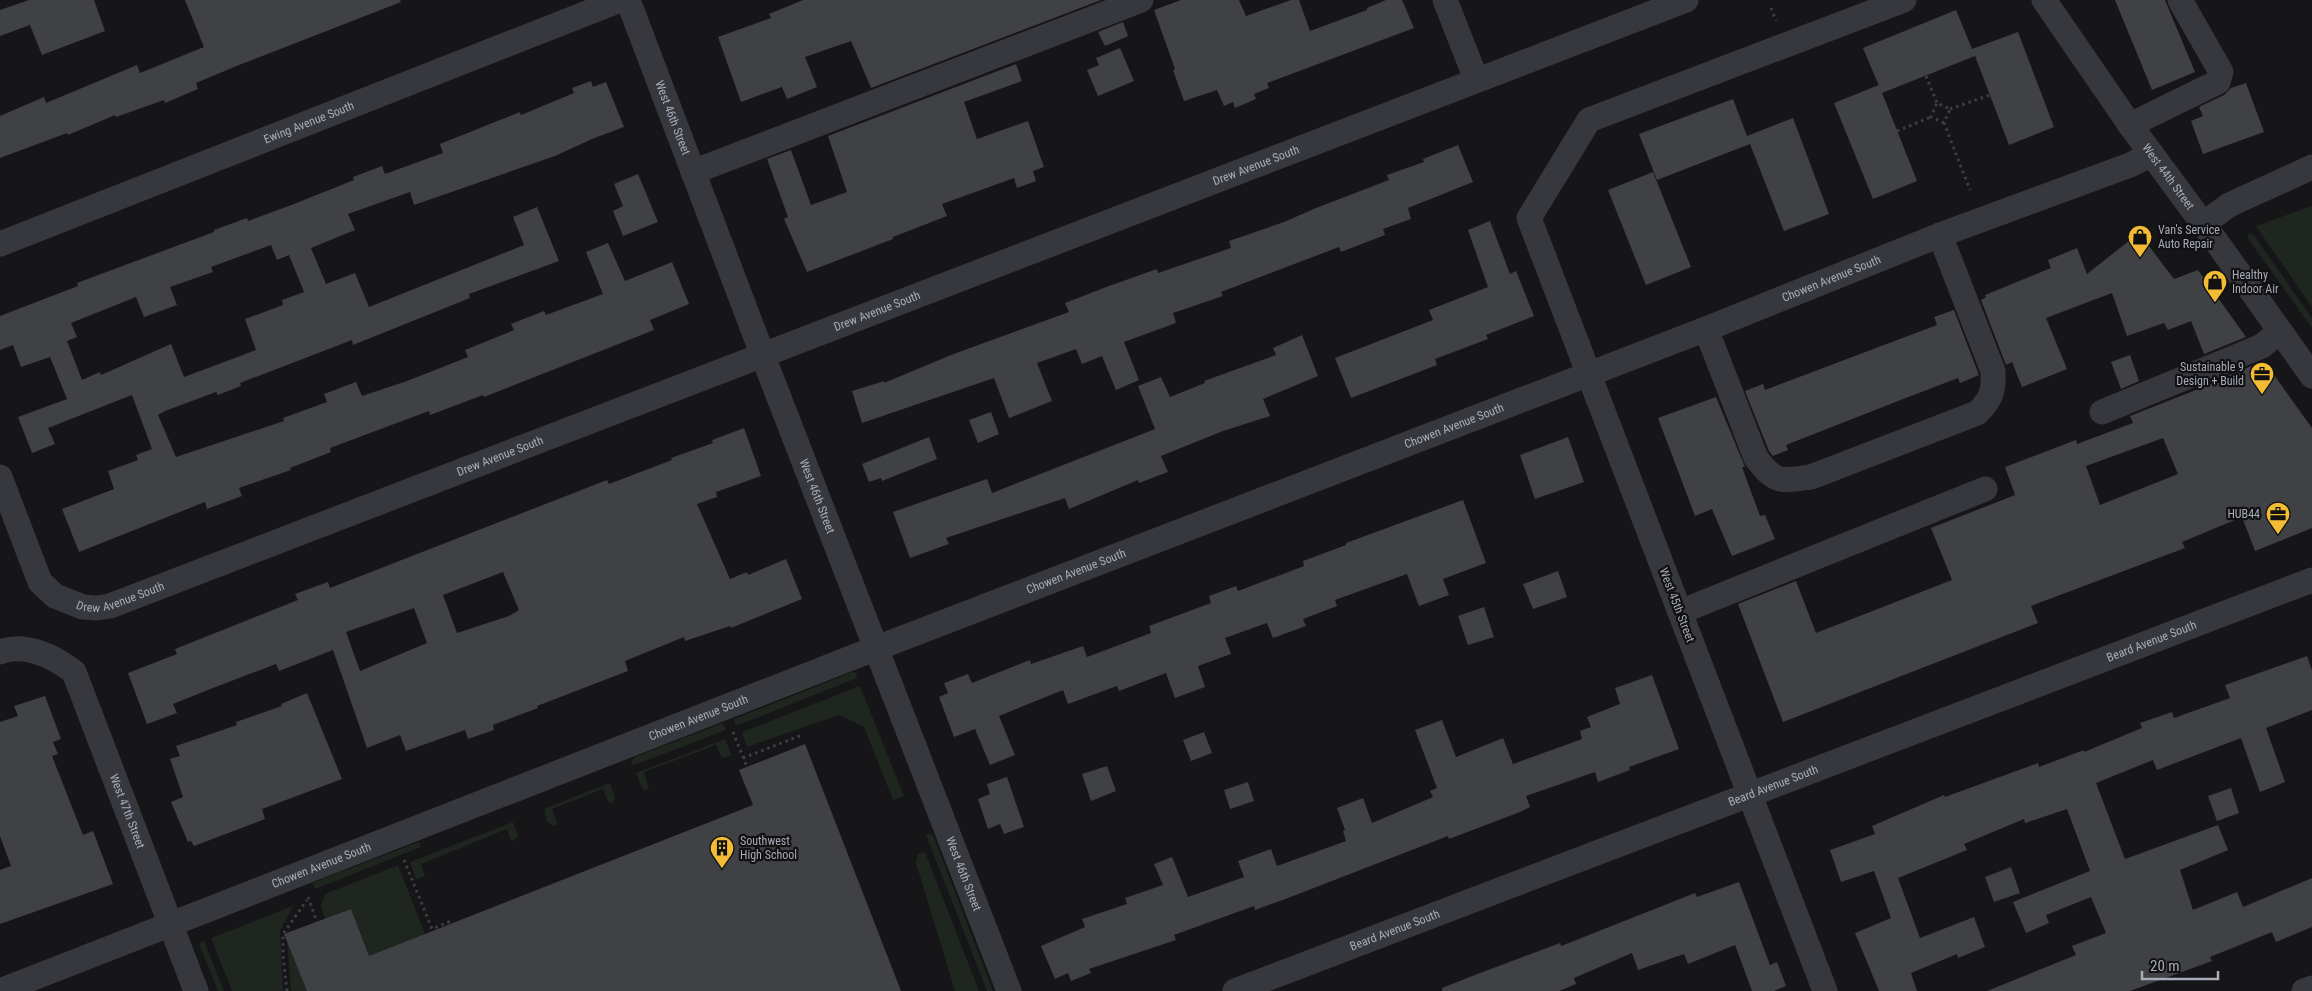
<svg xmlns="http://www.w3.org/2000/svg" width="2312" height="991" viewBox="0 0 2312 991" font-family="'Roboto Condensed',sans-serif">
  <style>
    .green { fill: #1e261f }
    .building { fill: #404145; fill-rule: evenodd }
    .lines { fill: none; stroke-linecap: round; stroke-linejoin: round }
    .path { stroke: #3d3f44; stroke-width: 3; stroke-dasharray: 2.5 4; stroke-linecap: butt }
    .minor { stroke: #37383d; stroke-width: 25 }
    .labels { text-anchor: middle; stroke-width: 4.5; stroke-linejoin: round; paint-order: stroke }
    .street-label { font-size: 12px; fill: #a8acb8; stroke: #111113 }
    .poi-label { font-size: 12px; fill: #a8acb8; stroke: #111113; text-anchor: start }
  </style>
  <rect width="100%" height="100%" fill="#161618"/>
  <g class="green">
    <path d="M2312,206V307L2256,226Z"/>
    <path d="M2247,234H2253L2312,318V328L2249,240Z"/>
    <path d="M853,672L856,673L857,678L736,726L734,719Z"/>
    <path d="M860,686L904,796L893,800L864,727L839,715L747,747L742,732Z"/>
    <path d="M723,723L726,730L632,766L631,762L635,757Z"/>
    <path d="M725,739L732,756L722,758L716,745L644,772L649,788L645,790L642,788L636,773Z"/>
    <path d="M610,783L615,798L612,803L608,802L603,789L552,809L557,823L555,826L547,822L544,809Z"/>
    <path d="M513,822L518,835L514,841L511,840L507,829L421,864L425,876L416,879L410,862Z"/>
    <path d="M930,834L933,835L993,991H987L926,835Z"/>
    <path d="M419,842L421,847L315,889L312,883Z"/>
    <path d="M925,852L979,991H955L916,863L918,854Z"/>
    <path d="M398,865L425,934L369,956L351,909L325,919L321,906L325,894Z"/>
    <path d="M293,906L280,931L283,991H232L211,938Z"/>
    <path d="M287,940L308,991H291Z"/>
    <path d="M204,941L224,991H218L200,946V943Z"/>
  </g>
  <g class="building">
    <path d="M29,0H94L105,31L42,55L30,25L0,36V10Z"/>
    <path d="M185,0H400L401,2L239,65L196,83L198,89L165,103L164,100L116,117L115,115L68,135L67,133L0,158V116L44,97L46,103L137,65L140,73L204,47Z"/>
    <path d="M803,0H1101L871,88L851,41L805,57L817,87L787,99L782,87L741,102L718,37L771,18L769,14Z"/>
    <path d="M1181,0H1239L1246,16L1291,0H1299L1310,31L1367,10V8L1386,0H1402L1414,28L1267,83L1269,88L1254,94L1256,99L1235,108L1233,102L1224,106L1217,90L1184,101L1173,70L1175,69L1154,10Z"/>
    <path d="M2115,0H2165L2195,72L2152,90Z"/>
    <path d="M1956,10L1972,49L2018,32L2054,127L2009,145L1975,56L1882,93L1863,48Z"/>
    <path d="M1123,22L1128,36L1105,46L1098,32Z"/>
    <path d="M1120,48L1134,81L1098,96L1087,70L1099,65L1096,58Z"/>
    <path d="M1016,64L1022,81L964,102L977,139L1028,121L1044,167L1033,171L1036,181L1017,188L1014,178L942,204L947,216L893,237V239L807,272L784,219L788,217L767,159L791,150L811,205L847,192L828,136Z"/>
    <path d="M591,81L593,87L606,82L624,127L592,139L555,156L414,205L410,192L348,214L355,230L311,248L326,284L355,273L369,307L524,245L513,217L537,207L559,261L469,294L470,298L353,345L352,340L240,383L241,386L218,395L216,392L165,411L158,415L176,457L284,421L283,418L327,402L324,394L356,382L362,396L407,381L468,357L465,350L514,330L511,324L544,311L546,315L603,294L586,252L608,243L625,281L672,262L689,304L650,320L654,330L484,397L483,395L430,415L429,411L330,448L331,452L290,468L291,470L239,488L242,496L207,509L205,502L79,552L62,509L114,489L108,471L138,460L136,455L152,449L132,395L48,428L55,444L32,453L18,417L67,399L50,357L21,367L13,345L0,350V316L78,286L77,283L109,271L214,232V230L247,218L248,221L294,204L354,180L353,177L382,166L385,174L443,153L440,144L520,112L521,115L574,93L572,88ZM271,245L277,260L289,255L304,292L282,300L283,305L245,319L256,350L184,377L171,344L101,375L100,372L82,380L67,341L77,337L71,323L136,297L144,317L177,305L170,287L213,272L211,267Z"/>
    <path d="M2246,83L2264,132L2203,154L2191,121L2203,116L2199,107L2224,95L2231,88Z"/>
    <path d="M1879,85L1917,181L1873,199L1834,103Z"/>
    <path d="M1733,99L1747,136L1793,118L1829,214L1784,231L1750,144L1657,180L1639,134Z"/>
    <path d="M1458,145L1473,182L1408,208L1411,219L1383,229L1385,235L1341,252L1339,247L1221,292L1223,296L1173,313L1176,323L1124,342L1139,380L1116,390L1102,356L1082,364L1076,349L1037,363L1052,401L1009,418L994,378L862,423L852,391L884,381V383L951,355L1069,312L1065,303L1109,286L1157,269L1158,273L1231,248L1229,241L1284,222L1316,208L1389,180L1387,175L1424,162L1423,159Z"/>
    <path d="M1653,172L1691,267L1646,285L1608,190Z"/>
    <path d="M638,174L658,222L623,236L613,211L623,206L614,184Z"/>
    <path d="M1490,221L1510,274L1516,271L1534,316L1486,335L1488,339L1435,359L1437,365L1351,398L1335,358L1433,320L1429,310L1488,287L1468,230Z"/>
    <path d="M2139,233L2174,279L2198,270L2246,337L2204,354L2191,321L2168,330L2164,323L2127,336L2112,293L2046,318L2067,369L2022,387L2012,362L2006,365L1981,300L1986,297L1985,295L2051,268L2048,260L2077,248L2087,274Z"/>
    <path d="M1954,310L1979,375L1960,383L1958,378L1898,401L1786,445L1788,450L1773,456L1769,451L1745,391L1763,384L1765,390L1937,325L1934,317Z"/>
    <path d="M1302,335L1318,376L1263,399L1270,416L1223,431L1161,456L1168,472L1139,483L1138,480L1069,509L1065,498L946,538L949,544L910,558L893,512L987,479L992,493L1155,429L1138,386L1161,377L1170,397L1205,383L1204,381L1276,355L1273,348Z"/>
    <path d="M2130,355L2139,381L2121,389L2111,362Z"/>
    <path d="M2264,361L2312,428V528L2255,551L2242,517L2182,542L2185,548L2031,606L2038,623L1783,722L1738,604L1796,581L1816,633L1952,580L1931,528L2015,495L2005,467L2076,440L2077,444L2133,423L2130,416L2216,382L2215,381ZM2163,438L2178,474L2100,505L2086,466Z"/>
    <path d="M1716,397L1745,467H1742L1760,516L1765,515L1775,539L1732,556L1712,509L1695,516L1658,418Z"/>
    <path d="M991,412L999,434L978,443L969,420Z"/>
    <path d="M744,428L761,476L716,492L717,497L697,504L730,579L747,572L748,575L786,559L802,599L731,628L730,626L685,641L684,637L625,661L628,671L537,706L538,708L493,725L494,730L468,739L465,730L406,751L400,735L367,748L333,650L279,671L276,664L213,688L173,704L177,713L147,724L128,673L177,654L175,649L298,600L295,594L328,582L330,588L607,480L609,484L672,460L671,458L713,443L712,440ZM503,572L519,610L509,616L457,633L443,595ZM414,608L427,643L360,671L346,632Z"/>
    <path d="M929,437L937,459L882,481L881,478L869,482L862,464Z"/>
    <path d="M1568,437L1584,482L1535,499L1520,455Z"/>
    <path d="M1463,500L1486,563L1443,579L1449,595L1419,606L1407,574L1335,600L1337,606L1303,619L1306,626L1273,638L1267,623L1225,638L1231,654L1198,666L1205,687L1175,698L1166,673L1119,691L1117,686L1068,704L1063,690L999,716L1015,755L990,765L975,729L954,737L939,697L948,693L944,683L968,674L972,683L1030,660L1031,664L1083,646L1087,657L1151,633L1149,626L1211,603L1209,596L1236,586L1238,591L1304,566L1303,561L1346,545V543Z"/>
    <path d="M1558,571L1567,597L1533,609L1523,584Z"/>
    <path d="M1484,607L1494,637L1468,645L1458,616Z"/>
    <path d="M2307,656L2312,670V710L2266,728L2285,782L2260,792L2241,738L2157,770L2153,760L2096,783L2125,859L2218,825L2228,850L2180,870L2193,910L2237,892L2243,907L2312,878V927L2276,942L2272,932L2210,957L2212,961L2130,991H1987L2076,955L2072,946L2106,933L2091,897L2046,915L2049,923L2026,933L2013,902L2090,871L2067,809L2025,823L2024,819L1964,844L1967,850L1898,878L1920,938L1974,917L1985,947L1958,958L1957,954L1911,973L1917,991H1879L1855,933L1891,918L1874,871L1841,882L1830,850L1875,834L1872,826L1944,795L1945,797L2038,763L2039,767L2084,750V752L2142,728L2140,723L2172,712L2174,718L2230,698L2225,685Z"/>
    <path d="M1652,675L1679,749L1629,767L1630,770L1598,782L1595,772L1526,796L1530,807L1520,812L1449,839L1448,836L1288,898L1255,910L1254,906L1174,935L1176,940L1089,969L1091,973L1071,981L1068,973L1055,979L1041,946L1085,927L1082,919L1127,904L1125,898L1163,885L1154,864L1172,857L1188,897L1244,877L1238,861L1271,849L1277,866L1346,841L1343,831L1345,830L1337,808L1363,798L1372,823L1433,797L1430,791L1437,788L1415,730L1442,720L1456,757L1503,738L1513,764L1582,739L1580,731L1591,727L1587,717L1620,704L1615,688Z"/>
    <path d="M307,693L342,779L262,809L265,819L194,846L191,841L188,842L171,802L183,797L170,759L180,756L176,746L237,725L236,722L282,706L281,704Z"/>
    <path d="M45,696L61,739L53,742L58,754L52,756L83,835L93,831L113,884L0,924V870L11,866L0,836V722L18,716L14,706Z"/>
    <path d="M1204,732L1212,753L1191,761L1183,740Z"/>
    <path d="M805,744L901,991H307L284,934L351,909L369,956L753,805L739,770Z"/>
    <path d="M1107,766L1116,791L1091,801L1082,774Z"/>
    <path d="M1007,777L1024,827L1004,834L1000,824L988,829L978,799L990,794L987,784Z"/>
    <path d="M1248,782L1254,801L1230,809L1224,790Z"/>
    <path d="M2231,788L2239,813L2217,821L2208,796Z"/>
    <path d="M2011,867L2020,893L1994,902L1985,877Z"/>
    <path d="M1739,882L1770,965L1777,962L1786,986L1774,991H1752L1735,945L1688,964L1684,954L1638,970L1632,953L1574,978L1576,984L1559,991H1442V988L1480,973L1560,943L1561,946L1695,893L1697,897Z"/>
  </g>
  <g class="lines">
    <g class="path">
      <path d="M1771,8L1776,21"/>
      <path d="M1926,76L1937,103"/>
      <path d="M1950,109L1990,95"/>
      <path d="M1944,123L1931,117L1937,103L1950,109L1944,123L1970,190"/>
      <path d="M1897,131L1931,117"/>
      <path d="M733,732L747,767"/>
      <path d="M743,758L802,735"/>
      <path d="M404,860L432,929L449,922L450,924"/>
      <path d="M308,897L317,922"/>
      <path d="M287,991L283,956V934L307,900"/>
    </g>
    <g class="minor">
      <path id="s1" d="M628,0L771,377L1009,991"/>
      <path d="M1445,0L1476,79"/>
      <path id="s2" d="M2044,0L2130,125L2221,248L2312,376"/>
      <path d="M2130,125L2218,82L2221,72L2180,0"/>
      <path d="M693,172L1141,0"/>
      <path d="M2203,224L2229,205L2312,167"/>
      <path id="s3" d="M0,244L620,0"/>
      <path d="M1706,329L1756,458C1776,484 1780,481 1811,477L1977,413C1992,399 1994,390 1993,371L1940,235"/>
      <path d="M2102,412L2262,346L2279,332"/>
      <path id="s4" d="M0,477L40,582L55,596L83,607L97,608L110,606L1686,0"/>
      <path d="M1680,612L1985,489"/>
      <path id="s5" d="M0,652C25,642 55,657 74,672L196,991"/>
      <path id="s6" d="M0,991L851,658L1706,329L1940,235L2130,165L2152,154"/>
      <path id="s7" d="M1235,991L2312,580"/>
      <path d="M1825,991L1529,218L1589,120L1904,0"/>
      <path d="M2304,991L2312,988"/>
    </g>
  </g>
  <defs>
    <symbol id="shop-pin" viewBox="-11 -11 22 30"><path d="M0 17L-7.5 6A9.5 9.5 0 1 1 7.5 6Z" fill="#f3bc34" stroke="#111113"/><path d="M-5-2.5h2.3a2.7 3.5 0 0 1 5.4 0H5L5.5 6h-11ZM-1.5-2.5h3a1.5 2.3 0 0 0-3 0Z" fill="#111"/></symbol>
    <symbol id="office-pin" viewBox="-11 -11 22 30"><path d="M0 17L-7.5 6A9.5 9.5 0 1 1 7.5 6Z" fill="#f3bc34" stroke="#111113"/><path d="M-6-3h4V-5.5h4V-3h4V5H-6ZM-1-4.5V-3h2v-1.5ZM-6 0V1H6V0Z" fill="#111"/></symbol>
    <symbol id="building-pin" viewBox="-11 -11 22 30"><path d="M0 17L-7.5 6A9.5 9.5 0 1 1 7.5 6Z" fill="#f3bc34" stroke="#111113"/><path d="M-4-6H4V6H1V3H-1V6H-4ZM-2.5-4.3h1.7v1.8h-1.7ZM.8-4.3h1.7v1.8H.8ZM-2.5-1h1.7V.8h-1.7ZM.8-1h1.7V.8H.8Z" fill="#111"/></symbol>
  </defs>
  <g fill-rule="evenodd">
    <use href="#shop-pin" x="2126" y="223" width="28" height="38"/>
    <use href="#shop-pin" x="2201" y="268" width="28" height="38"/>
    <use href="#office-pin" x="2248" y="360" width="28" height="38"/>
    <use href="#office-pin" x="2264" y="500" width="28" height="38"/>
    <use href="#building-pin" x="708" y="834" width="28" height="38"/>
  </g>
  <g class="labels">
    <g class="street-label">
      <text dy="4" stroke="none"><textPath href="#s1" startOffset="126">West 46th Street</textPath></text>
      <text dy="4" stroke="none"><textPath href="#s3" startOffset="332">Ewing Avenue South</textPath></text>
      <text dy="4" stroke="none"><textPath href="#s4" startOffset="1418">Drew Avenue South</textPath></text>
      <text dy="4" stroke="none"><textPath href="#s2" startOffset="216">West 44th Street</textPath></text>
      <text dy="4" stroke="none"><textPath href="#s6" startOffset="1965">Chowen Avenue South</textPath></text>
      <text dy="4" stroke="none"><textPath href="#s4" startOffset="1012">Drew Avenue South</textPath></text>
      <text dy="4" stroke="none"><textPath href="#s6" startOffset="1560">Chowen Avenue South</textPath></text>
      <text dy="4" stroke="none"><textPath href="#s4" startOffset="608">Drew Avenue South</textPath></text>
      <text dy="4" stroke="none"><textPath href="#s1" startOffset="531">West 46th Street</textPath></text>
      <text dy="4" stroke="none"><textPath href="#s6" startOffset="1155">Chowen Avenue South</textPath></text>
      <text dy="4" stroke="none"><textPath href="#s4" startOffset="202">Drew Avenue South</textPath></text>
      <text transform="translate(1677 605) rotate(69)" y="4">West 45th Street</text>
      <text dy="4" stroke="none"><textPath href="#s7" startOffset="981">Beard Avenue South</textPath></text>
      <text dy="4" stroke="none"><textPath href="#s6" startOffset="750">Chowen Avenue South</textPath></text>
      <text dy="4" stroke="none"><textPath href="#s7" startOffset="576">Beard Avenue South</textPath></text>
      <text dy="4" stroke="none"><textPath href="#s5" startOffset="229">West 47th Street</textPath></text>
      <text dy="4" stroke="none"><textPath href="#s6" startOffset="345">Chowen Avenue South</textPath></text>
      <text dy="4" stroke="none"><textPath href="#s1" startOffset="936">West 46th Street</textPath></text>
      <text dy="4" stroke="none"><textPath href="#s7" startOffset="171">Beard Avenue South</textPath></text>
    </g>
    <g class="poi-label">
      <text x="2158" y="234">Van's Service<tspan x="2158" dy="14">Auto Repair</tspan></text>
      <text x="2232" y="279">Healthy<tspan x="2232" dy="14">Indoor Air</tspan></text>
      <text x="2244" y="371" text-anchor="end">Sustainable 9<tspan x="2244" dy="14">Design + Build</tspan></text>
      <text x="2260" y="518" text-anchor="end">HUB44</text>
      <text x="740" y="845">Southwest<tspan x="740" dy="14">High School</tspan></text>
    </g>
  </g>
  <path d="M2142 971v8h76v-8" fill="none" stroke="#a8acb8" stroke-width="2.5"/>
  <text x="2150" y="971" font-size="15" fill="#a8acb8" stroke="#111113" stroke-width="4" paint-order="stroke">20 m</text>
</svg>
